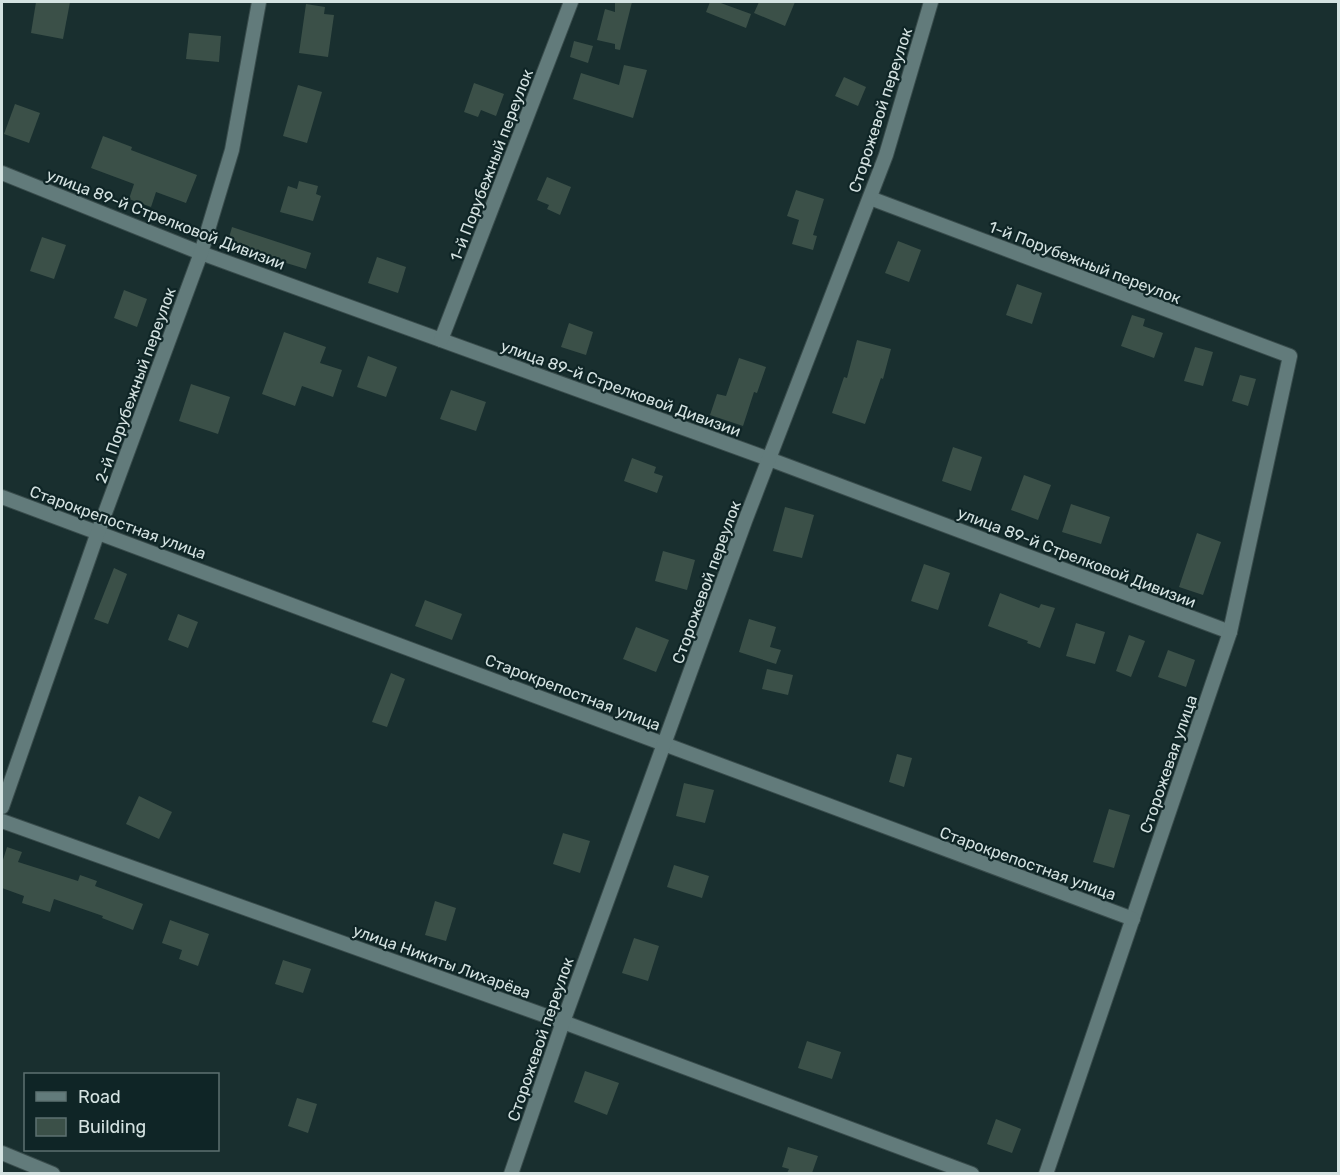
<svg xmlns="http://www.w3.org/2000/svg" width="1340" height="1175" viewBox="0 0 1340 1175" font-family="Rubik,sans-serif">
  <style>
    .building { fill: #3b5048 }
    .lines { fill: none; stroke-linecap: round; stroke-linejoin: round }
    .street-casing { stroke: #394c4c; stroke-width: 16 }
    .street { stroke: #627b7b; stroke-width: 14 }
    .labels { text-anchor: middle; stroke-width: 4.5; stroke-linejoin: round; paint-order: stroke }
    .street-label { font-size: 16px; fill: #d4e2e1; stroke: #0f2526 }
  </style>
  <rect width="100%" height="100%" fill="#192f2f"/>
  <g class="building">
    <path d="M36,2H70L63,39L31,33Z"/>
    <path d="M615,2H632L620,50L615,49V44L597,40L605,9L615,12Z"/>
    <path d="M710,2H718L751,14L746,28L706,12Z"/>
    <path d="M759,2H795L785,26L754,13Z"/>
    <path d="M306,4L325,7L324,14L334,15L328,57L299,53Z"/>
    <path d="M189,33L221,36L219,62L186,59Z"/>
    <path d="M574,41L593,46L588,63L570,57Z"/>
    <path d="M624,65L647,70L633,118L573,99L581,73L619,85Z"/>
    <path d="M844,77L866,87L858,106L835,96Z"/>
    <path d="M474,83L504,94L496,116L481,110L478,117L464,112Z"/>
    <path d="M298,85L322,92L307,143L283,136Z"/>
    <path d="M15,104L40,113L29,143L4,134Z"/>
    <path d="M103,136L132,147L131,150L197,175L186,203L156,192L151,207L129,199L134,184L91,168Z"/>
    <path d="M547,177L571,187L560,215L547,209L549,205L537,200Z"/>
    <path d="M299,181L318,186L316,194L321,196L313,221L280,212L288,186L297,189Z"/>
    <path d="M796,190L824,199L813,235L817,236L813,250L792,244L799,220L787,216Z"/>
    <path d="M232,227L311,253L306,269L227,245Z"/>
    <path d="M42,237L66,245L54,279L30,271Z"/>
    <path d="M898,241L921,250L909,282L885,273Z"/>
    <path d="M377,257L406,267L398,293L368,283Z"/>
    <path d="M1017,284L1042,293L1032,324L1006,315Z"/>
    <path d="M124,290L147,299L137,327L114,318Z"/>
    <path d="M1132,315L1145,319L1143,326L1163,333L1154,358L1121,346Z"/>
    <path d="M569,323L593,332L586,355L561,347Z"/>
    <path d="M284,332L326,347L320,363L342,370L333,397L302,386L295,406L262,394Z"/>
    <path d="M857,340L891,349L883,379L881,378L865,424L832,413L844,377L847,378Z"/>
    <path d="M1195,347L1213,352L1203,386L1184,381Z"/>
    <path d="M368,356L397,367L386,397L357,387Z"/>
    <path d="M739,358L766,367L757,393L754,392L743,426L710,415L717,394L726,396Z"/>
    <path d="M1240,375L1256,379L1248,406L1232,401Z"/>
    <path d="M191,384L230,397L218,434L179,421Z"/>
    <path d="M451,390L486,402L476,431L440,419Z"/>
    <path d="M953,447L982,457L971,491L942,481Z"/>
    <path d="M632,458L656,467L654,473L663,476L657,493L624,481Z"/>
    <path d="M1024,475L1051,485L1038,520L1011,510Z"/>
    <path d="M1071,504L1110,517L1101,544L1062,532Z"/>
    <path d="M785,507L814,515L802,558L773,551Z"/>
    <path d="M1197,533L1221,542L1203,595L1179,587Z"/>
    <path d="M663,551L695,560L687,590L655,581Z"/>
    <path d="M924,564L950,573L938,610L911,601Z"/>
    <path d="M114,568L127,574L108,624L94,619Z"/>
    <path d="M1000,593L1039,608L1041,604L1055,608L1040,648L1027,643L1028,641L988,626Z"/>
    <path d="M425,600L462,614L452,640L415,626Z"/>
    <path d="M178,614L198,622L188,648L168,640Z"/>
    <path d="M749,619L776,627L770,647L781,650L776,664L739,652Z"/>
    <path d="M1076,623L1105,632L1095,664L1066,656Z"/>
    <path d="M636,627L669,640L656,672L623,659Z"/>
    <path d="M1129,635L1145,641L1131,677L1116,671Z"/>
    <path d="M1168,650L1195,660L1186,687L1158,677Z"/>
    <path d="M767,669L793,675L788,695L762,689Z"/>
    <path d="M391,673L405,679L387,727L372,722Z"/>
    <path d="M897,754L912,758L904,787L889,782Z"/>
    <path d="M684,783L714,790L705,823L676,816Z"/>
    <path d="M139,796L172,812L159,839L126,824Z"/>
    <path d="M1109,809L1130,815L1114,868L1093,862Z"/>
    <path d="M563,833L590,841L580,873L553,864Z"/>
    <path d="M7,847L22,852L18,862L78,881L80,875L97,881L95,886L143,904L133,930L102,918L103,916L54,899L50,912L22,903L24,896L2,888V863Z"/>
    <path d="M674,865L709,876L702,898L667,887Z"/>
    <path d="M435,901L456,908L446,941L425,935Z"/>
    <path d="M170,920L209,934L198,966L179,959L182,950L162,943Z"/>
    <path d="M634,938L659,946L648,981L622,973Z"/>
    <path d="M283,960L311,969L303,993L275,984Z"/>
    <path d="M807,1041L841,1052L832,1079L798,1068Z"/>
    <path d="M585,1071L619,1083L607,1115L574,1102Z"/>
    <path d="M297,1098L317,1104L308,1133L288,1126Z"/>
    <path d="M996,1119L1021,1129L1012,1153L987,1144Z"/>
    <path d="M788,1147L818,1156L812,1173H787L789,1169L782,1167Z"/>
  </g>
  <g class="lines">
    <defs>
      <g id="street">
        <path d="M2,173L201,253L769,459L1230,632"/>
        <path d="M870,198L1290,356L1230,632L1046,1174"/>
        <path d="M441,340L571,2"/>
        <path d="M2,497L1133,919"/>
        <path d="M2,807L98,532L201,253L232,150L259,2"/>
        <path d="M2,821L563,1022L972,1174"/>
        <path d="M2,1153L53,1174"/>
        <path d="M511,1174L563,1022L745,521L886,155L931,2"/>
      </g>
    </defs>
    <use href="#street" class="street-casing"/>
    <use href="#street" class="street"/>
  </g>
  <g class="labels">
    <g class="street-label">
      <text transform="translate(880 110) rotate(-72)" y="6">Сторожевой переулок</text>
      <text transform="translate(491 165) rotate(-69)" y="6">1-й Порубежный переулок</text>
      <text transform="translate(166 219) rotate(21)" y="6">улица 89-й Стрелковой Дивизии</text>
      <text transform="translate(1085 262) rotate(21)" y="6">1-й Порубежный переулок</text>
      <text transform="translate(135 385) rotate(-70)" y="6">2-й Порубежный переулок</text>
      <text transform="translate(621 388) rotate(20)" y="6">улица 89-й Стрелковой Дивизии</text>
      <text transform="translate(118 522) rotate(20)" y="6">Старокрепостная улица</text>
      <text transform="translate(1077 557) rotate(21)" y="6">улица 89-й Стрелковой Дивизии</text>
      <text transform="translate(706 582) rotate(-70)" y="6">Сторожевой переулок</text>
      <text transform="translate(573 692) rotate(21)" y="6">Старокрепостная улица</text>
      <text transform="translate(1168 764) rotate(-71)" y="6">Сторожевая улица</text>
      <text transform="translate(1028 863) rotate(20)" y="6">Старокрепостная улица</text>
      <text transform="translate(442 961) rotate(20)" y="6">улица Никиты Лихарёва</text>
      <text transform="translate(540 1039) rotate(-71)" y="6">Сторожевой переулок</text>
    </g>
  </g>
  <rect width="1340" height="1175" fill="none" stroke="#d4e2e1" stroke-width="6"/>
  <rect x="24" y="1073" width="195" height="78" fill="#0f2526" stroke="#5e7171" stroke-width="1.5"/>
  <rect x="36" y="1092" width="30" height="9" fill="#627b7b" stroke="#5e7171" stroke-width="1.5"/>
  <text x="78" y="1103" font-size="18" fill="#d4e2e1">Road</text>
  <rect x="36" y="1118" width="30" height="18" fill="#3b5048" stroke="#5e7171" stroke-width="1.5"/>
  <text x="78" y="1133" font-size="18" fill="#d4e2e1">Building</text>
</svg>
